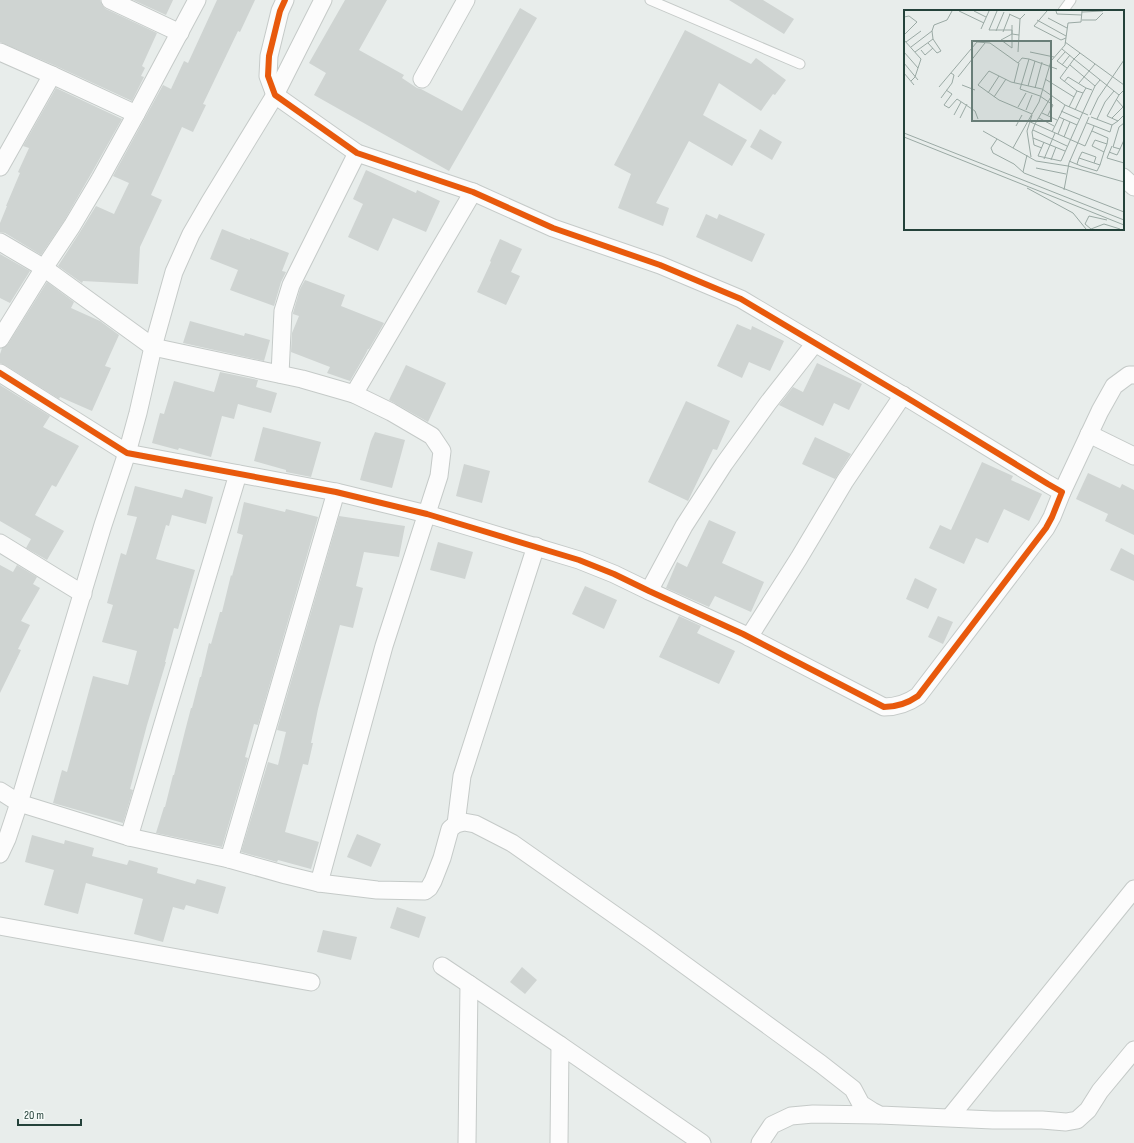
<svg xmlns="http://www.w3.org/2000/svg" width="1134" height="1143" viewBox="0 0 1134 1143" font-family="'Sofia Sans Condensed',sans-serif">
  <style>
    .building { fill: #cfd4d2 }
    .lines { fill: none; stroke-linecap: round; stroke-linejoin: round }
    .lane-casing { stroke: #c5cac8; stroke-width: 11 }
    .street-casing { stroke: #c5cac8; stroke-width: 19 }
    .lane { stroke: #fcfcfc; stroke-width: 9 }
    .street { stroke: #fcfcfc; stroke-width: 17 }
    .cycleway-casing { stroke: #f7fbf9; stroke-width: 8 }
    .cycleway { stroke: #e8590c; stroke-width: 6 }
    .inset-road { fill: none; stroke: #9aa9a4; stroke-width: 1 }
    .view { fill: #697e78; fill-opacity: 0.15; stroke: #697e78; stroke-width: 2 }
    .inset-edge { fill: none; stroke: #24423a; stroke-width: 2 }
  </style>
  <rect width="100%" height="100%" fill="#e8edeb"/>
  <g class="building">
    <path d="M0,0H100L102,5L106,9L157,33L142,66L145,68L141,76L144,77L132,101L56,66L0,42Z"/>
    <path d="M133,0H173L166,15Z"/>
    <path d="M217,0H255L240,32L238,31L203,104L206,105L193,132L182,127L151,195L162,200L140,247L138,284L83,281L82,283L58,266L80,232L96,206L114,214L129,183L113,176L163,85L171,89L184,61L188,63Z"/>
    <path d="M345,0H387L359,50L404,75L402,78L417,88L421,89L462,111L520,8L537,18L449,171L314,95L326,73L309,63Z"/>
    <path d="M729,0H763L794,19L784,34Z"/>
    <path d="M685,30L751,64L756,58L786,80L775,95L773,94L761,111L719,83L703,115L747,140L732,166L689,141L656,203L669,208L663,226L618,208L631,174L614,165Z"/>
    <path d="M56,88L122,119L91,174L64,221L41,255L5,233L0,232V223L7,206H6L20,173L18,172L29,148L23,146Z"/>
    <path d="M760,129L782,142L772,160L750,147Z"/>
    <path d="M366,170L416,193L417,190L440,201L426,232L393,218L378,251L348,237L363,204L353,199Z"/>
    <path d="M706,214L717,219L719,214L765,234L752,262L696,237Z"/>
    <path d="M222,229L250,240V238L289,253L282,271L286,272L281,282L274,306L230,290L238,270L210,259Z"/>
    <path d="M500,239L522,249L511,272L520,276L506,305L477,292L491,262L490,261Z"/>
    <path d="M0,254L30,271L10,303L0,298Z"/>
    <path d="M305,280L345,295L341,306L384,323L369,349H368L365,355L350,381L327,373L330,367L291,352L292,333L299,316L293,314V313L300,289Z"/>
    <path d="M47,282L74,302L71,308L100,321L119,335L105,366L111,368L92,411L60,397L59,399L5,365L0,363V354L2,348L8,344Z"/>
    <path d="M190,321L244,336L245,333L270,340L264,361L183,343Z"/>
    <path d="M737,324L751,330L752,326L784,341L770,371L749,362L742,378L717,366Z"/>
    <path d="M817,363L862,384L849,410L834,403L823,426L779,405L793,387L803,392Z"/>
    <path d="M406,365L446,383L428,422L389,400Z"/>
    <path d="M220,372L258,380L256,387L277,393L271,413L238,404L234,419L222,416L211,457L179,448L178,450L152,443L160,413L164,414L174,381L214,392Z"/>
    <path d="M0,385L50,416L43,427L79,446L56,487L52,485L35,515L64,531L47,560L26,548L31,539L0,521Z"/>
    <path d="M686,401L730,421L717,450L713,449L688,501L648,482Z"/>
    <path d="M263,427L321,442L311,477L286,472V470L254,461Z"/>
    <path d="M375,432L405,440L392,488L360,480L371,441Z"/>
    <path d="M815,437L851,454L835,479L802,464Z"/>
    <path d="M982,462L1013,476L1011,480L1042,494L1029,521L1004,509L988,543L976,538L964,564L929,548L940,525L951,530Z"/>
    <path d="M464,464L490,471L482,503L456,496Z"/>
    <path d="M1088,473L1120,488L1122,484L1134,490V535L1105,521L1108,514L1076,499Z"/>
    <path d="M135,486L182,498L185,489L213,497L206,524L172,515L169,526L166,525L156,559L195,570L178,629L174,628L165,662H166L147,725L130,789L133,790L123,823L53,803L62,770L67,772L93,676L128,685L137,651L102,642L113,605L107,603L121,553L126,555L137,517L127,515Z"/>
    <path d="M244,502L285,512L286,509L318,517L258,725L254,724L245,757L248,758L222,847L156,833L164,807H165L173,775H174L185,731L191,708H192L200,677H201L209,643L211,644L220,612H222L231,575L232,576L243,535L237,533Z"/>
    <path d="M339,516L405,526L399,557L364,552L356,586L363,588L353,628L340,625L318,709L311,743H313L308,765L303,764L285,832L319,842L311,869L278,860L277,862L241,852L268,762L278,765L286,732L277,730Z"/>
    <path d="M709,520L736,532L722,563L764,582L751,612L715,596L709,607L666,588L677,562L687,567Z"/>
    <path d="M438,542L473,552L465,579L430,570Z"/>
    <path d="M1121,548L1134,555V581L1110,570Z"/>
    <path d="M0,565L13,572L17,565L37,577L33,584L40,588L21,621L30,625L18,649L21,650L0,693Z"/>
    <path d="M915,578L937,589L928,609L906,599Z"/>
    <path d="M585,586L617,600L604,629L572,614Z"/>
    <path d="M679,616L701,626L697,633L735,651L719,684L659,657Z"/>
    <path d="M938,616L953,622L943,644L928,637Z"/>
    <path d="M357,834L381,844L371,867L347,857Z"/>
    <path d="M32,835L64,844L65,840L94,848L92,856L127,865L129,860L158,868L157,873L195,884L197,879L226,887L218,914L186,905L184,910L173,907L163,942L134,934L143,899L86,883L78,914L44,905L54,870L25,862Z"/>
    <path d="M397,907L426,917L419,938L390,928Z"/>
    <path d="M323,930L357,937L351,960L317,952Z"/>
    <path d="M522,967L537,980L525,994L510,982Z"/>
  </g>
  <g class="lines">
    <defs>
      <g id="lane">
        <path d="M650,0L800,64"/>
        <path d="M1063,11L1071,0"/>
      </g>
      <g id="street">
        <path d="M110,0L180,33"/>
        <path d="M0,52L52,75L136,114"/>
        <path d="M422,79L466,0"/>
        <path d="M0,167L52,75"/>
        <path d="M1123,177L1134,187"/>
        <path d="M0,242L44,268L153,347L302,379L354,394L391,412L432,436L442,451L439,476L384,646L319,883"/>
        <path d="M0,339L44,268L72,226L100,179L136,114L197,0"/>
        <path d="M0,373L127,453L336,492L427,514L579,560L614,574L649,591L743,634L884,707C897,707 908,703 918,696L1046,528L1052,517L1062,492L1048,484L914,402L741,299L660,265L553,228L473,192L357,153L275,95L268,76L269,56L280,11L285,0"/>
        <path d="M280,374L283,311L291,285L357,153"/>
        <path d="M354,394L473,192"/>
        <path d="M1089,434L1134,456"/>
        <path d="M1062,492L1100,411L1114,386L1129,375H1134"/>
        <path d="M0,543L83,594"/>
        <path d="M649,591L684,526L724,464L768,403L815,343"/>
        <path d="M749,637L799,558L845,481L903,395"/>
        <path d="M0,791L19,803L129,837L229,859L286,875L319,883L377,890L425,891L429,888L433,881L442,858L450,829L456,824L464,822L475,824L512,843L649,939L821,1064L853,1089L861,1104L872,1111L880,1115L993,1120H1042L1066,1122L1077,1120L1088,1110L1100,1091L1134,1050"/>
        <path d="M456,824L462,776L536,546"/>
        <path d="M129,837L238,474"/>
        <path d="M0,854L7,839L19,803L103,525L127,453L138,413L153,347L174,272L191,234L209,203L275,95L323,0"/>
        <path d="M229,859L336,492"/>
        <path d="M0,926L311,982"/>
        <path d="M442,966L560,1045"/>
        <path d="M950,1117L1134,889"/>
        <path d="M467,1143L469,984"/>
        <path d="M559,1143L560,1045L702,1143"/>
        <path d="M760,1143L772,1125L791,1116L813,1114L878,1115"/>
      </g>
    </defs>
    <use href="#lane" class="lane-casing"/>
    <use href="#street" class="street-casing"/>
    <use href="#lane" class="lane"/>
    <use href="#street" class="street"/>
    <defs>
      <path id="cycleway" d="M0,373L127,453L336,492L427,514L579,560L614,574L649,591L743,634L884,707C897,707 908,703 918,696L1046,528L1052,517L1062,492L1048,484L914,402L741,299L660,265L553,228L473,192L357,153L275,95L268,76L269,56L280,11L285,0"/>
    </defs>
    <use href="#cycleway" class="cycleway-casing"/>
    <use href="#cycleway" class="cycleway"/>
  </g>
  <g transform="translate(904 10)">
    <rect width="220" height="220" fill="#e8edeb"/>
    <path class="inset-road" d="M55,1L80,13M70,1L82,7M93,1L85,20H108V24L115,25M143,1L130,16L157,30L162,28M152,1L153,4L178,5M178,2L199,1M105,4L116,9L121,4M0,7L5,6L13,12L0,25M144,8L163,18M133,10L162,26M178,10H192L199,3M77,19L85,1M28,21L30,15L43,10L48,1M92,21L100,2M99,22L106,4M108,24L97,30L108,38V15M0,30L17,49L11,67L7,71M2,32L17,21M161,32L220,75M7,37L28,21L29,29L37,41L33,43L24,33M158,39L170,49L156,68L173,81L165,97M17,40L21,45L29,38M0,42L14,58M11,42L29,29M114,42L116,9M126,42L150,47M161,42L153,51L163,58M176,43L170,49L215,85L220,80M125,49L116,79L136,86L149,95L144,105M0,53L14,70M158,55L166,45M166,55L191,76L196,70M0,63L10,75M54,67L81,33M141,69L170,87M160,72L164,67L182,78M110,73L115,53M175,73L191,54M58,75L71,80M124,76L131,51M35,77L73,32L86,33L114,53L118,48L125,49L153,59M131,78L138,52M42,80L48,84L40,95L45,98L53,89L71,101L74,109M84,83L95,66M179,83L182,78L188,80M148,85L131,114L181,136L190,116M215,85L203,106L214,111L220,105M90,87L102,69M37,88L48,73L50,65L47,63M114,97L122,83M122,100L128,85M171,100L179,83L173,81M157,101L175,109M138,103L153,110M128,104L95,90L74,75L85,61L107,72L138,79L161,95L184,105M50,105L57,92M186,105L194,88L220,50M155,107L173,115L191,76M187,107L208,115L214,111M56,108L63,94M135,108L150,116M208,108L219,97L212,89M193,109L201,92L210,81M183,113L206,122L208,115M220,113L215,117L209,137L216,139L220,130M112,116L118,105M129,120L163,136M79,121L132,151L164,156L220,172M188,121L204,128L203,134M148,122L161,95M0,123L220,210M154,124L160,109M0,127L220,215M160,127L166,112M129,128L161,141M93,129L87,138L89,143L110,154L120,163L220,202M191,130L203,134L200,142L188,136ZM140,132L134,146L157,151L173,115M208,136L203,148L220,153M109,138L124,111M138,138L130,135L128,122L131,114L124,111L135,92L147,51L161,35L164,13L177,12L178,1M205,142L213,145L216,139M127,147L123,121L128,105M175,148L178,142L192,147L190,153M140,149L151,123M147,150L152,137M165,151L177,156L193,161L196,155L175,148L173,154M196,155L200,142M132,158L162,164M119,162L123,145M123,178L169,203L182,219M160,180L165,153L185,107M203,210L185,206L181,214L187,219L200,214L216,219"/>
    <path class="view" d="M68,31H147V111H68Z"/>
    <rect width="220" height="220" class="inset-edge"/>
  </g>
  <path d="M18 1119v6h63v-6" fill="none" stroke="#24423a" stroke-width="2"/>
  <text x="24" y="1119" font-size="12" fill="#24423a" stroke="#f7fbf9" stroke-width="3" paint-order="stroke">20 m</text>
</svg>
